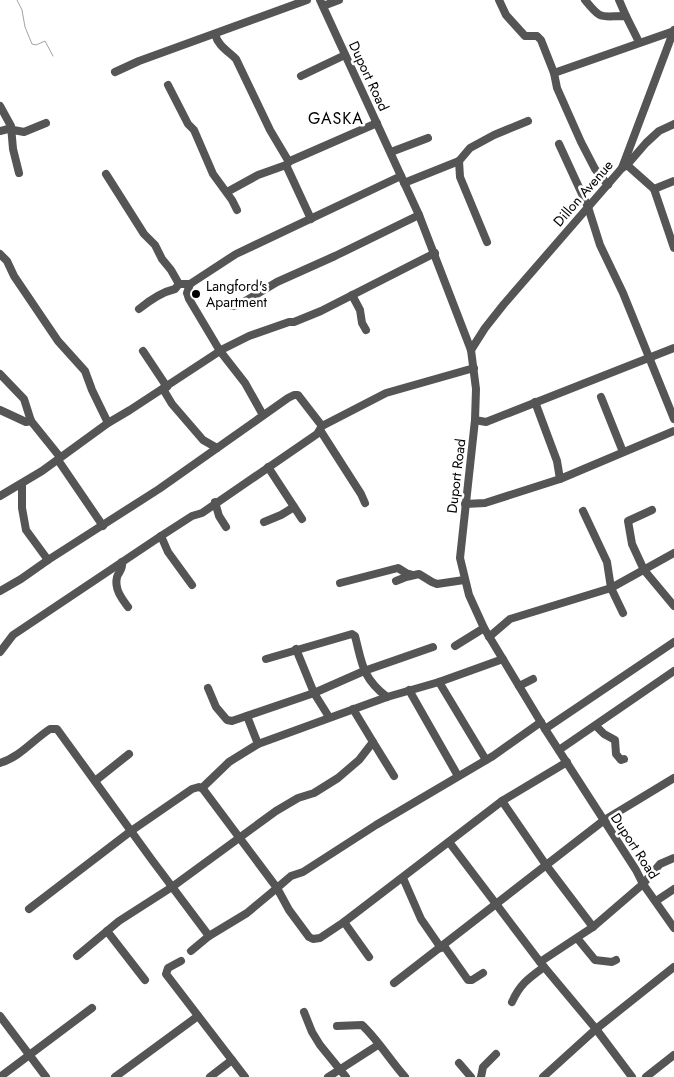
<svg xmlns="http://www.w3.org/2000/svg" width="674" height="1077" viewBox="0 0 674 1077" font-family="Jost,sans-serif">
  <style>
    .lines { fill: none; stroke-linecap: round; stroke-linejoin: round }
    .stream { stroke: #a3a3a3; stroke-width: 1 }
    .minor { stroke: #555; stroke-width: 8 }
    .poi-dot { fill: #000; stroke: #fff; stroke-width: 2 }
    .labels { text-anchor: middle; stroke-width: 5; stroke-linejoin: round; paint-order: stroke }
    .street-label { font-size: 14px; fill: #000; stroke: #fff }
    .poi-label { font-size: 14px; fill: #000; stroke: #fff; text-anchor: start }
    .quarter-label { font-size: 16px; letter-spacing: 1px; fill: #000; stroke: #fff }
  </style>
  <rect width="100%" height="100%" fill="#fff"/>
  <g class="lines">
    <path class="stream" d="M17,0L22,10L25,27L32,44L36,45L45,41L53,56"/>
    <g class="minor">
      <path d="M320,0L419,215L471,350L476,389L475,420L460,558L469,595L484,628L545,729L636,870L643,884L674,928"/>
      <path d="M499,0L506,15L525,36H537L541,40L554,73L557,88L581,142L595,169L608,185"/>
      <path d="M585,0C602,21 600,16 626,16L639,42"/>
      <path d="M619,0L626,16"/>
      <path d="M323,6L339,0"/>
      <path d="M215,34C218,46 228,51 236,59L270,130L289,162"/>
      <path d="M115,72L139,61L307,0"/>
      <path d="M554,73L674,31"/>
      <path d="M301,76L345,55"/>
      <path d="M168,85L188,124L194,130L213,174L232,200L237,210"/>
      <path d="M0,106L11,126L13,149L19,173"/>
      <path d="M0,131L8,129L24,132L46,123"/>
      <path d="M559,144L588,207L600,245L623,293L674,419"/>
      <path d="M391,152L428,138"/>
      <path d="M459,161L460,177L487,242"/>
      <path d="M286,165L311,219"/>
      <path d="M627,165L646,143L659,131L674,124"/>
      <path d="M622,168L627,165L654,189L674,181"/>
      <path d="M106,174L144,234L155,245L162,259L171,270L179,284"/>
      <path d="M404,183L459,161L470,148L494,135L528,121"/>
      <path d="M654,189L674,248"/>
      <path d="M227,192L258,175L286,165L290,161L377,123"/>
      <path d="M0,254L7,261L14,276L58,341L85,371L92,390L108,423"/>
      <path d="M179,284H190L236,254L401,176"/>
      <path d="M190,284L187,293L189,299L220,351L245,383L263,415"/>
      <path d="M352,295L360,310L362,323L366,330"/>
      <path d="M229,305L234,306L242,303L277,282L335,256L419,215"/>
      <path d="M139,309C150,300 162,292 175,289L179,284"/>
      <path d="M471,350L485,328L504,304L622,168L674,30"/>
      <path d="M143,351L167,387"/>
      <path d="M0,374L24,399L31,421L60,457"/>
      <path d="M163,389L172,404L203,440L217,448"/>
      <path d="M601,397L623,452"/>
      <path d="M535,402L557,461L560,479"/>
      <path d="M0,410L26,422L31,421"/>
      <path d="M475,420L486,422L674,348"/>
      <path d="M320,430L361,494L365,503"/>
      <path d="M58,460L103,526"/>
      <path d="M268,467L302,519"/>
      <path d="M22,484V508L26,530L48,560"/>
      <path d="M0,496L42,471L108,423L130,410L223,349L249,336L289,322H294L321,311L435,253"/>
      <path d="M215,502L219,516L226,527"/>
      <path d="M465,504L485,503L560,479L674,431"/>
      <path d="M652,510L628,521L632,544L644,570L674,606"/>
      <path d="M583,511L607,562L611,588L623,613"/>
      <path d="M264,522L281,515L294,507"/>
      <path d="M161,536L168,552L192,585"/>
      <path d="M122,562C123,570 119,571 117,577C114,589 122,599 128,607"/>
      <path d="M396,581L406,577L419,574L432,582L437,584L464,580"/>
      <path d="M340,583L398,568L406,573L413,575"/>
      <path d="M0,591L21,579L48,560L159,489L288,398L294,395H298L322,426"/>
      <path d="M489,637L510,619L611,588L674,553"/>
      <path d="M455,646L484,628"/>
      <path d="M296,649L314,693L364,671L433,647"/>
      <path d="M0,652L13,635L161,536L192,516L202,513L317,434L322,426L386,393L474,368"/>
      <path d="M266,659L352,634L355,636C362,663 362,678 387,697"/>
      <path d="M439,682L486,760"/>
      <path d="M519,686L533,679"/>
      <path d="M208,688L216,707L227,720L232,721L314,693L329,717"/>
      <path d="M409,690L458,776"/>
      <path d="M596,726L604,734L615,740L616,754L621,760L624,759"/>
      <path d="M545,729L674,642"/>
      <path d="M373,742L394,776"/>
      <path d="M258,744L387,697L439,682L503,659"/>
      <path d="M559,750L674,671"/>
      <path d="M0,763C20,757 33,740 50,729H57L152,860L209,936"/>
      <path d="M95,781L129,754"/>
      <path d="M203,789L202,788L229,762L258,744L247,716"/>
      <path d="M502,801L546,865L593,927"/>
      <path d="M449,842L540,962L593,927L643,884L660,864L674,858"/>
      <path d="M403,878L421,919L441,948"/>
      <path d="M656,901L674,889"/>
      <path d="M29,909L131,831L192,789L199,787L203,789L277,888L291,876L303,872L376,825L493,756L541,722"/>
      <path d="M344,922L369,957"/>
      <path d="M107,931L145,980"/>
      <path d="M577,938L595,960L612,962L616,960"/>
      <path d="M444,946L468,980H472L483,973"/>
      <path d="M191,951L209,936L247,913L277,888L289,910L309,937L313,939L320,938L344,922L502,801L567,762"/>
      <path d="M77,956L119,921L172,887L276,811L298,798L314,793L338,778L359,760L373,742L353,709"/>
      <path d="M181,961L168,968L166,974L245,1077"/>
      <path d="M540,962L596,1029L632,1077"/>
      <path d="M394,983L603,821L674,778"/>
      <path d="M512,1002C520,984 529,978 544,967"/>
      <path d="M304,1012L312,1032L320,1045L346,1077"/>
      <path d="M0,1016L46,1077"/>
      <path d="M337,1026L362,1025C378,1040 390,1060 405,1077"/>
      <path d="M459,1063L471,1077"/>
      <path d="M0,1077L92,1008"/>
      <path d="M115,1077L198,1016"/>
      <path d="M210,1077L232,1060"/>
      <path d="M328,1077L378,1045"/>
      <path d="M481,1077L483,1067L496,1054"/>
      <path d="M543,1077L596,1029L674,967"/>
      <path d="M646,1077L674,1055"/>
    </g>
  </g>
  <circle class="poi-dot" cx="196" cy="294" r="5"/>
  <g class="labels">
    <g class="street-label">
      <text transform="translate(369 76) rotate(65)" y="5">Duport Road</text>
      <text transform="translate(583 193) rotate(-49)" y="5">Dillon Avenue</text>
      <text transform="translate(456 476) rotate(-83)" y="5">Duport Road</text>
      <text transform="translate(635 846) rotate(57)" y="5">Duport Road</text>
    </g>
    <g class="poi-label">
      <text x="206" y="291">Langford's<tspan x="206" dy="16">Apartment</tspan></text>
    </g>
    <g class="quarter-label">
      <text x="336" y="124">GASKA</text>
    </g>
  </g>
</svg>
